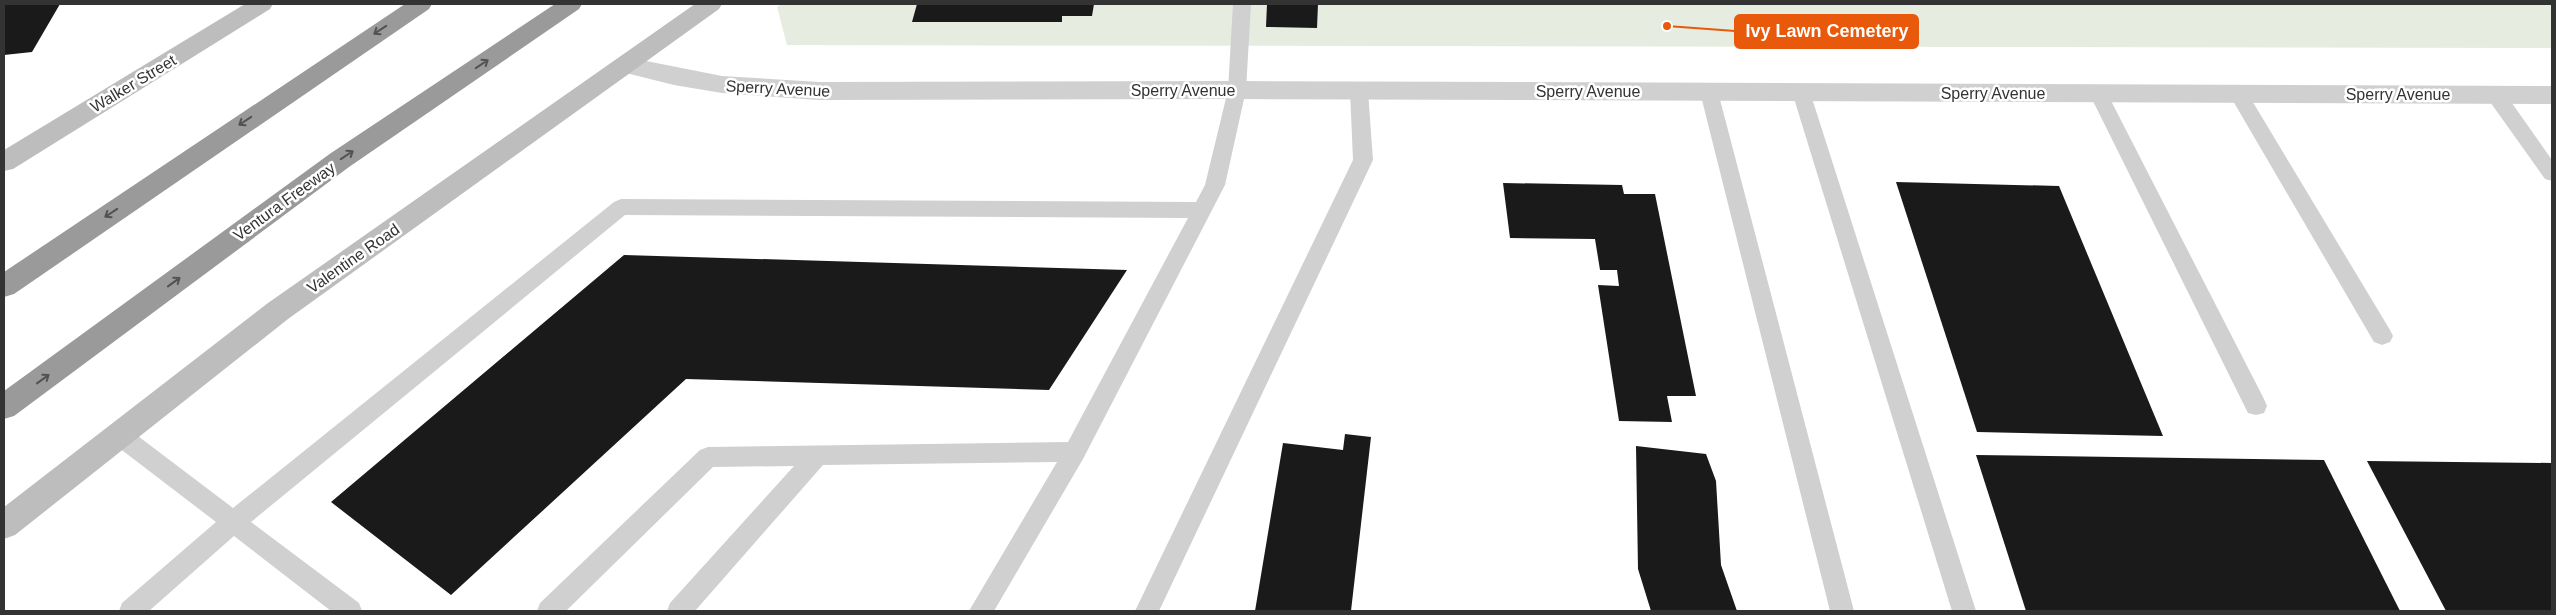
<svg xmlns="http://www.w3.org/2000/svg" width="2556" height="615" viewBox="0 0 2556 615" font-family="Arial,sans-serif">
  <style>
    .green { fill: #e6ecdf }
    .building { fill: #1a1a1a }
    .lines { fill: none; stroke-linecap: round; stroke-linejoin: round }
    .lane { fill: #d0d0d0; fill-rule: evenodd }
    .street { fill: #d0d0d0; fill-rule: evenodd }
    .secondary { fill: #bdbdbd; fill-rule: evenodd }
    .highway { fill: #9a9a9a; fill-rule: evenodd }
    .oneway { stroke: #525252 }
    .labels { text-anchor: middle; stroke-width: 5; stroke-linejoin: round; paint-order: stroke }
    .street-label { font-size: 16px; fill: #333; stroke: #fff }
    .leader { fill: none; stroke: #e8590c; stroke-width: 2 }
    .callout-dot { fill: #e8590c; stroke: #fff; stroke-width: 2 }
    .callout { fill: #e8590c; stroke: #e8590c; stroke-width: 2 }
    .callout-label { font-size: 18px; text-anchor: middle; font-weight: bold; fill: #fff }
  </style>
  <rect width="100%" height="100%" fill="#fff"/>
  <path class="green" d="M782,4H2552V48L787,45L777,7Z"/>
  <g class="building">
    <path d="M4,4H60L32,52L4,55Z"/>
    <path d="M917,4H1094L1092,16H1062V22H912Z"/>
    <path d="M1267,4H1318L1317,28L1266,27Z"/>
    <path d="M1896,182L2059,186L2163,436L1977,432Z"/>
    <path d="M1503,183L1622,185L1624,194H1655L1696,396H1667L1672,422L1619,421L1598,285L1619,286L1617,270H1600L1595,239L1510,238Z"/>
    <path d="M624,255L1127,270L1049,390L686,379L451,595L331,502Z"/>
    <path d="M1345,434L1371,437L1351,611H1255L1283,443L1343,450Z"/>
    <path d="M1636,446L1706,454L1716,481L1721,565L1737,611H1651L1638,569Z"/>
    <path d="M1976,455L2324,460L2400,611H2026Z"/>
    <path d="M2367,461L2552,463V611H2446Z"/>
  </g>
  <g class="lines">
    <g class="lane">
      <path d="M1233,4H1251L1246,90L1225,185L1083,459L994,611H969L1057,462L823,465L695,611H667L670,603L794,466L713,467L566,611H537L540,603L700,450L708,447L1068,442L1188,218L625,215L251,522L359,603L362,611H331L234,536L149,611H119L122,603L216,522L110,441L107,434L110,427L118,424L126,427L233,508L614,202L621,199L1196,202L1205,185L1228,90Z"/>
      <path d="M1359,84L1366,86L1368,91L1373,160L1159,611H1135L1353,160L1350,91L1352,86Z"/>
      <path d="M1709,85L1716,87L1718,92L1854,611H1830L1700,92L1702,87Z"/>
      <path d="M1801,85L1808,87L1810,92L1976,611H1952L1792,92L1794,87Z"/>
      <path d="M2098,86L2105,88L2107,93L2264,399L2267,406L2264,413L2256,415L2248,413L2089,93L2091,88Z"/>
      <path d="M2238,87L2245,89L2390,330L2393,336L2390,342L2382,345L2374,342L2229,94L2231,89Z"/>
      <path d="M2495,87L2502,89L2552,160V181L2545,179L2488,99L2486,94L2488,89Z"/>
    </g>
    <path class="street" d="M626,57L722,76L819,82L1237,81L2552,86V104L1237,99L819,100L722,93L674,85L618,71L614,65L618,59Z"/>
    <g class="secondary">
      <path d="M245,4H273L270,9L13,169L4,171V150Z"/>
      <path d="M695,4H722L719,9L288,319L15,535L4,539V507L268,303Z"/>
    </g>
    <g class="highway">
      <path d="M405,4H432L429,9L14,294L4,297V272Z"/>
      <path d="M555,4H582L579,9L349,167L14,416L4,419V391L331,153Z"/>
    </g>
  </g>
  <defs><path id="oneway-shaft" d="M-6 0H5M1.5-3L5.5 0L1.5 3" fill="none" stroke-width="1.6" stroke-linecap="round" stroke-linejoin="round" transform="scale(1.25)"/></defs>
  <g class="oneway">
    <use href="#oneway-shaft" transform="translate(380 30) rotate(147)"/>
    <use href="#oneway-shaft" transform="translate(482 64) rotate(-34)"/>
    <use href="#oneway-shaft" transform="translate(245 121) rotate(146)"/>
    <use href="#oneway-shaft" transform="translate(347 155) rotate(-34)"/>
    <use href="#oneway-shaft" transform="translate(111 213) rotate(146)"/>
    <use href="#oneway-shaft" transform="translate(174 282) rotate(-36)"/>
    <use href="#oneway-shaft" transform="translate(43 379) rotate(-36)"/>
  </g>
  <g class="labels">
    <g class="street-label">
      <text transform="translate(133 83) rotate(-31)" y="6">Walker Street</text>
      <text transform="translate(778 88) rotate(3)" y="6">Sperry Avenue</text>
      <text x="1183" y="96">Sperry Avenue</text>
      <text x="1588" y="97">Sperry Avenue</text>
      <text x="1993" y="99">Sperry Avenue</text>
      <text x="2398" y="100">Sperry Avenue</text>
      <text transform="translate(284 201) rotate(-36)" y="6">Ventura Freeway</text>
      <text transform="translate(353 258) rotate(-35)" y="6">Valentine Road</text>
    </g>
  </g>
  <path class="leader" d="M1667 26L1735 31"/>
  <circle class="callout-dot" cx="1667" cy="26" r="5"/>
  <rect class="callout" x="1735" y="15" width="183" height="33" rx="5"/>
  <g class="callout-label">
    <text x="1827" y="37">Ivy Lawn Cemetery</text>
  </g>
  <rect width="2556" height="615" fill="none" stroke="#333333" stroke-width="10"/>
</svg>
